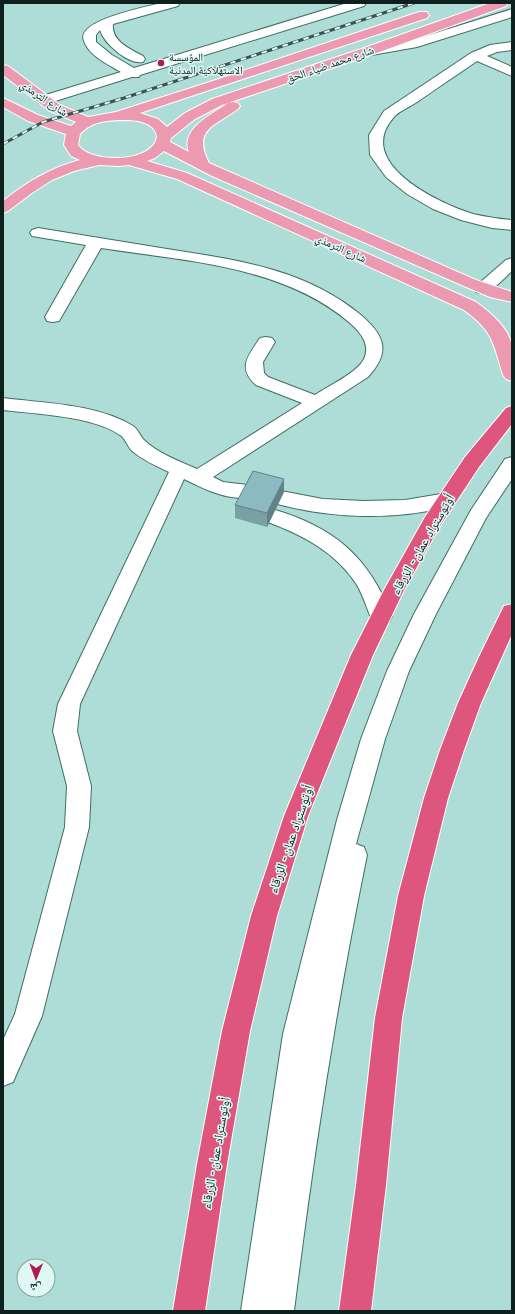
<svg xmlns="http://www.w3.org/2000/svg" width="515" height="1314" viewBox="0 0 515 1314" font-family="'PT Sans','Noto Naskh Arabic',sans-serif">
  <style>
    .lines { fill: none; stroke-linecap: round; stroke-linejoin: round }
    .minor-casing { stroke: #406d67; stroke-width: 2 }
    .major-casing { stroke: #fff; stroke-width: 2 }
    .highway-casing { stroke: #fff; stroke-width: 2 }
    .minor { fill: #fff; fill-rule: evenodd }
    .major { fill: #eb9ab2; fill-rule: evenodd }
    .highway { fill: #de567e; fill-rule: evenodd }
    .rail-casing { stroke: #395451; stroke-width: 3 }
    .rail { stroke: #e0f8f4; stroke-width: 2; stroke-dasharray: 5.5; stroke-linecap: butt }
    .wall { fill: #78a0a5 }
    .shaded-wall { fill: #618286 }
    .building { fill: #8bbac0; stroke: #618286 }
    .poi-dot { fill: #ac1b53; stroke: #e0f8f4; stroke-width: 1.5 }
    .labels { text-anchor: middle; stroke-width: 3; stroke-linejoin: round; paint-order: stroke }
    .far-poi-label { font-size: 11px; fill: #0d201e; stroke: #e0f8f4; text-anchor: start }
    .far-street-label { font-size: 11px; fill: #0d201e; stroke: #e0f8f4 }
    .street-label { font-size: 13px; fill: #0d201e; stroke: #e0f8f4 }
  </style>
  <rect width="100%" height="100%" fill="#adddd6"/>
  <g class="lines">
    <defs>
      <g id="minor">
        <path d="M161,3H180L178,6L113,24C111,41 130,49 143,56L145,59L143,62C129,65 104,44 100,30L96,35V42L112,55L134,68L347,3H366L364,6L140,75L139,77H132L49,103H39L37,100L39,97L121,72C109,65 89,56 84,41C75,20 147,7 161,3Z"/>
        <path d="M512,9V17L417,47L366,56L361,55L360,52L361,49L366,48L410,41Z"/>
        <path d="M512,42V50L497,52L487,56L512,67V76L477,61C457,75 437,88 417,102C410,107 399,111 394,117C353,163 438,203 473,214C486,217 499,219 512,220V230L492,228L461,220L433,209L407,194L386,177L370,155L369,135L384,111L471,53L490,45Z"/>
        <path d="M38,228C81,235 124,242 167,249C238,260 306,269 362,316C386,337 390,353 368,377L213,477L223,482L257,486L260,491L257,496C232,503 206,490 184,479L80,704L77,731L91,786L89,827L42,1016L13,1082L3,1086V1040L15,1014L65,827L67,786L53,731L58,704L169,472C156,466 141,459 131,450C127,445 125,438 120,435C93,416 36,414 3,410V398C43,403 98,404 133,426C138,429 140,436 144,440C157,453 181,462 197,469L302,403L256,385C237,368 248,356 260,338L266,337L272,338L275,342L263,362L264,373L268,377L315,395C328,386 357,373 364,359C371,344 360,332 350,323C282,265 185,261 101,248L59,321L53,322L47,321L45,317L86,245L32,236L30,233L32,230Z"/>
        <path d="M512,258V271C502,280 490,296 476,292L474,289L476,286L506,260Z"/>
        <path d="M512,457V479L486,518L436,614L409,671L385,739L356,844L364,847L367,855C336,1006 313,1158 294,1311H241L283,1034L337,820L361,739L387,671L414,614L471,510L505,459Z"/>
        <path d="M281,491L323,499L364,501L405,500L447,493L454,495L457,500L454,505C398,521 330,519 274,503L271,498L274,493Z"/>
        <path d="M272,509C334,527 368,556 392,616L389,622L381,624L373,622C367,610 364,597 357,585C336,552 301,534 265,521L262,516L265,511Z"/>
      </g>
      <path id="major" d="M490,3H508L506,6L371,55L222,105L195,119L171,138L170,142L189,152C180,128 213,114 228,103L233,102L238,103L240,106L238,109C215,126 192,129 209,163L476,280L512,292V302L490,297L464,286L212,176L164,151L155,158L147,161L187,173L476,302C491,313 508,327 512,346C514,356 512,370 512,381L506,379L503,375C493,342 493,331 464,310L177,179L129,165L119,166L99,165L74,171L52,180L32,193L8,211L3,213V201C27,182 50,168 80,160L71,156L64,145L66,134L28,121L3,107V98L38,115L71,126L76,122L50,111L3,75V65L8,66L60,105L88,117L116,112L216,80L419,12H427L429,15L427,18L140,113L158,119L167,127L185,113L212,99L361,49ZM129,120C140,121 155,123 157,137C153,163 91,164 78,145L80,134C92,120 112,120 129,120Z"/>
      <g id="highway">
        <path d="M512,406V424L479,467L440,526L404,590L373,655L308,816L277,916L250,1031L227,1164L205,1311H173L197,1164L222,1031L251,916L284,816L351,655L384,590L425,517L465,457L506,408Z"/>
        <path d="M512,604V634L481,703L464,750L448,798L424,896L402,1018L386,1185L371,1311H339L356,1185L375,1018L398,896L424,798L440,750L458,703L479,657L501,612L504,606Z"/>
      </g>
    </defs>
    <use href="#minor" class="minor-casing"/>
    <use href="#major" class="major-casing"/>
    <use href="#highway" class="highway-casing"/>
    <use href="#minor" class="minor"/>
    <use href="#major" class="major"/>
    <use href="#highway" class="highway"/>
    <defs>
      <path id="rail" d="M3,144L43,122L124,98L414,3"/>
    </defs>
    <use href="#rail" class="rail-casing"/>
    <use href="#rail" class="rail"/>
  </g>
  <path class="wall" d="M284,492L267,527L235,518V505Z"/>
  <path class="shaded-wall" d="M284,479V492L267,527V513Z"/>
  <path class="building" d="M253,471L284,479L267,513L235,505Z"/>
  <circle class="poi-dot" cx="161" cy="63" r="4"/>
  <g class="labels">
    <g class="far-poi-label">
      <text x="169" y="61">المؤسسة<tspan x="169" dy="13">الاستهلاكية المدنية</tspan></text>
    </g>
    <g class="far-street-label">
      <text transform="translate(330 64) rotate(-19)" y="4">شارع محمد ضياء الحق</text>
      <text transform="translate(44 98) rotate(34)" y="4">شارع الترمذي</text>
      <text transform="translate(341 248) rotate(24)" y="4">شارع الترمذي</text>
    </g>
    <g class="street-label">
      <text transform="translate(422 544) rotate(-60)" y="5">أوتوستراد عمان - الزرقاء</text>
      <text transform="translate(290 839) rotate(-71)" y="5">أوتوستراد عمان - الزرقاء</text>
      <text transform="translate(215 1153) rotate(-80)" y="5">أوتوستراد عمان - الزرقاء</text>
    </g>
  </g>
  <rect width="515" height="1314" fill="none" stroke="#0d201e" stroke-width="8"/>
  <g transform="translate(36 1278) rotate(181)"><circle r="19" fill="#e0f8f4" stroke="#8ca29e"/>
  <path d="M0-3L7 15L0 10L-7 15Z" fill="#ac1b53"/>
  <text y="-6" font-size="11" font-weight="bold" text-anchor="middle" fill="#0d201e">ش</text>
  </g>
</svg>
